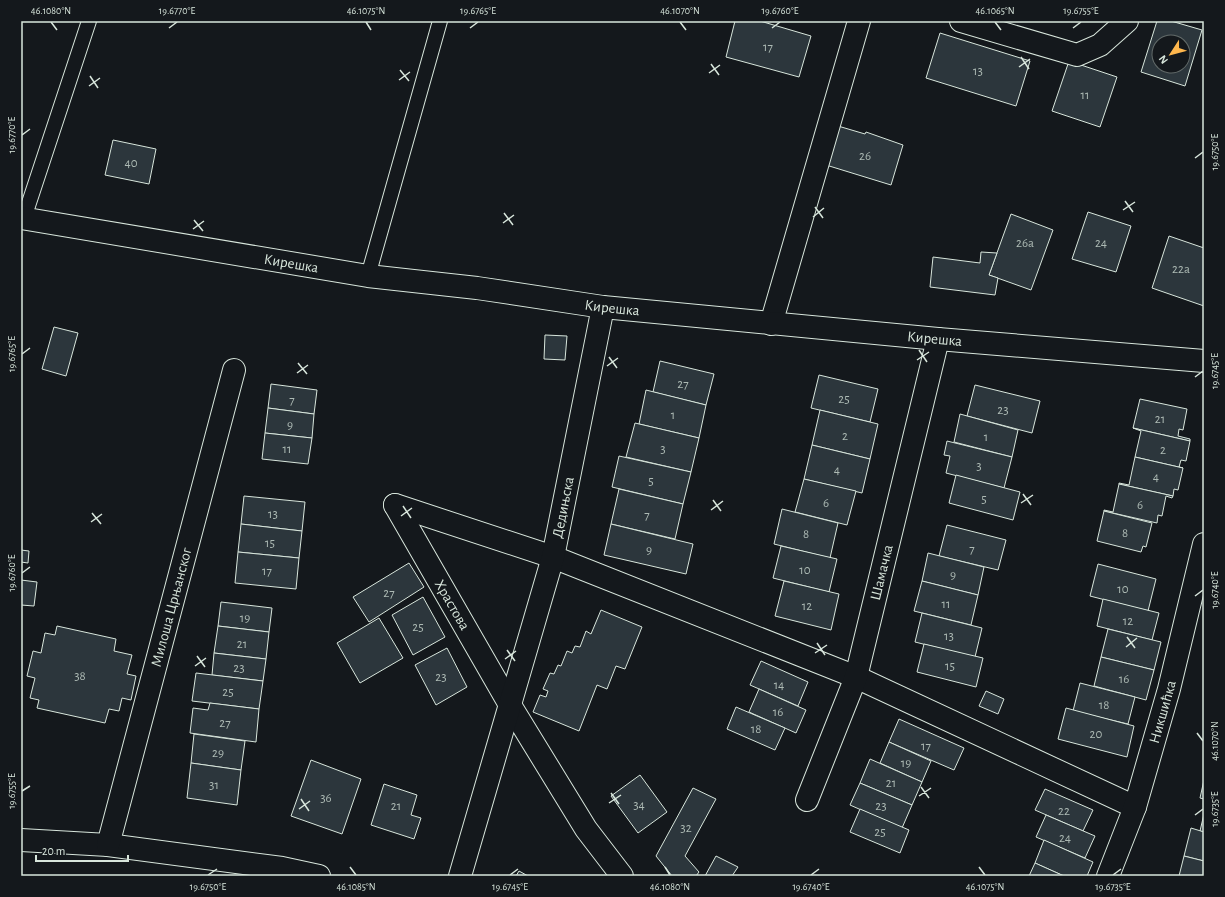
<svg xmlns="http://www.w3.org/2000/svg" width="1225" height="897" viewBox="0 0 1225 897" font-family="'Alegreya Sans',sans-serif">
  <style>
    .building { fill: #2c363c; stroke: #d8e6dc; fill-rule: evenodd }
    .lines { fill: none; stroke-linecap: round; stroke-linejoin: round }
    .lane-casing { stroke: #d8e6dc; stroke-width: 16 }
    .street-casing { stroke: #d8e6dc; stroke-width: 24 }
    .secondary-casing { stroke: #d8e6dc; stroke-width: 24 }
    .lane { stroke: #14181c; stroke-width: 14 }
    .street { stroke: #14181c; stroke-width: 22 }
    .secondary { stroke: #14181c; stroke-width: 22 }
    .ticks { fill: none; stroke: #d8e6dc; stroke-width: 1.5 }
    .labels { text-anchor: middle; stroke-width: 3; stroke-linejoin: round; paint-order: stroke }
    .number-label { font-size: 13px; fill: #adbab4 }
    .street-label { font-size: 15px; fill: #d8e6dc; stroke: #14181c }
    .neatline { fill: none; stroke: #d8e6dc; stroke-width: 1.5 }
    .ticks-label { font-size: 10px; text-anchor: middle; fill: #d8e6dc }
  </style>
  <rect width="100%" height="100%" fill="#14181c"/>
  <g class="building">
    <path d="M735,21H760L811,36L799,77L726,57Z"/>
    <path d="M1157,21H1171L1202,30L1185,86L1141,72ZM1159,42H1183V66H1159Z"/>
    <path d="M940,33L1030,61L1016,106L926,78Z"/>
    <path d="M1069,61L1117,77L1100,127L1052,111Z"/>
    <path d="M838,126L865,134L866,132L903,145L891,185L826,165Z"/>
    <path d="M113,140L156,149L149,184L105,175Z"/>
    <path d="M1088,212L1131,226L1116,272L1072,259Z"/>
    <path d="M1011,214L1053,230L1031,290L989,275Z"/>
    <path d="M1169,236L1204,248V306L1152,288Z"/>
    <path d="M981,252L997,253L989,275L998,278L995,295L930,287L933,257L980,263Z"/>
    <path d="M54,327L78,333L66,376L42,369Z"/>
    <path d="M545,335L567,336L565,360L544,359Z"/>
    <path d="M660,361L714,374L706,405L653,392Z"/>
    <path d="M819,375L878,389L870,422L811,408Z"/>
    <path d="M271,384L317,390L314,414L268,408Z"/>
    <path d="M975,385L1040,401L1032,433L967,416Z"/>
    <path d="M646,390L706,405L699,438L639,424Z"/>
    <path d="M1140,399L1187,409L1183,430L1179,429L1178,436L1190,439V441L1133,428Z"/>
    <path d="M268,408L314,414L312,438L265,433Z"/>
    <path d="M820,410L878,424L870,459L812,445Z"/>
    <path d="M960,414L1018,430L1012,457L954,442Z"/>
    <path d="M635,423L699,438L691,472L626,457Z"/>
    <path d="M1133,428L1190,441L1186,461L1181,460L1179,467L1183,468L1135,457L1141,431Z"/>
    <path d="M265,433L312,438L308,464L262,459Z"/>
    <path d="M947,441L1012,457L1004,488L946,473L950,456L944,455Z"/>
    <path d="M812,445L870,459L862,493L804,479Z"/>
    <path d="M619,456L691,472L683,504L612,487Z"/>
    <path d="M1135,457L1183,468L1178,490L1174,489L1173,496L1119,484V483L1129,485Z"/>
    <path d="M956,475L1020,492L1013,520L949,503Z"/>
    <path d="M804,479L856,491L847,525L795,512Z"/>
    <path d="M1119,484L1173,496L1172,498L1166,496L1162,516L1158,515L1157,523L1104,511V510L1113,512Z"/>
    <path d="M619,489L683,504L675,539L611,524Z"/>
    <path d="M244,496L305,502L302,531L241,524Z"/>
    <path d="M782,509L838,523L830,558L774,544Z"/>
    <path d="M1104,511L1152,523L1146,547L1143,546L1141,552L1097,541Z"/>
    <path d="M241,524L302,531L299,558L238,552Z"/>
    <path d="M611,524L693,544L686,574L604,555Z"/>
    <path d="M947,525L1006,540L998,570L939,556Z"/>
    <path d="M781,546L837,559L829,592L773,578Z"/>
    <path d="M21,550L29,551L28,563L21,562Z"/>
    <path d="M238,552L299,558L296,589L235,583Z"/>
    <path d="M928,553L984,567L978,595L922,581Z"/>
    <path d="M409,563L424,587L369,622L353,597Z"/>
    <path d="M1098,564L1156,579L1148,611L1090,596Z"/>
    <path d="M21,580L37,582L34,606L21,605Z"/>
    <path d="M784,581L839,594L831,630L775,616Z"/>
    <path d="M922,581L978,595L971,625L914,611Z"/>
    <path d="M423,597L445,637L413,655L392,615Z"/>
    <path d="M1103,599L1159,613L1152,640L1097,626Z"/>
    <path d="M221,602L272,608L269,632L218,626Z"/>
    <path d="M601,610L642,627L625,669L616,666L607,689L597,685L579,731L533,712L540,695L546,697L548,691L543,689L550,673L554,674L558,665L561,666L567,651L572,653L575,646L580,647L586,631L591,634Z"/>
    <path d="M922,613L982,628L975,657L915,642Z"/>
    <path d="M379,618L403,658L360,683L337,643Z"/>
    <path d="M57,626L116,639L114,651L132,655L127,674L136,676L131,700L122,698L119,711L109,709L105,723L37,708L39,700L30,698L35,678L27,676L33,651L41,653L45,633L55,635Z"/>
    <path d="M218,626L269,632L266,659L214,653Z"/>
    <path d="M1108,629L1161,642L1154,670L1101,657Z"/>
    <path d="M924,644L983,658L976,687L917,672Z"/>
    <path d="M447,648L467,687L436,705L415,665Z"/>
    <path d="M214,653L266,659L263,681L212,675Z"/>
    <path d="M1101,657L1154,670L1146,700L1094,686Z"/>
    <path d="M761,661L808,682L798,706L750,685Z"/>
    <path d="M196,673L263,681L259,709L192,701Z"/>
    <path d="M1080,683L1135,697L1128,724L1073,711Z"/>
    <path d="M759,689L806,710L796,733L749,712Z"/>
    <path d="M986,691L1004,699L998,714L979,706Z"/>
    <path d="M210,703L259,709L256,742L190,733L193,708L208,710Z"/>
    <path d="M736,707L785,728L775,750L727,729Z"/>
    <path d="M1066,708L1134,726L1127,757L1058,739Z"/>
    <path d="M899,719L964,748L954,770L889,742Z"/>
    <path d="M194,734L245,741L241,770L191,763Z"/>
    <path d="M889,742L931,761L922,782L880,763Z"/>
    <path d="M870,759L922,782L912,805L860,783Z"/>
    <path d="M311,760L361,779L342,834L291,816Z"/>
    <path d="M191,763L241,770L237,805L187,798Z"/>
    <path d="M640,775L667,812L638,833L611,796Z"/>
    <path d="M1204,780V799L1200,798Z"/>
    <path d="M860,783L912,805L902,828L850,805Z"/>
    <path d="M384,784L417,795L411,815L421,818L414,839L371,825Z"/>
    <path d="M693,788L716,799L685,856L699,872L696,876H672L656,856Z"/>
    <path d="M1045,789L1093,810L1083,831L1035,810Z"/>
    <path d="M860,809L909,830L900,853L850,832Z"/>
    <path d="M1204,814V832L1200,831Z"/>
    <path d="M1046,815L1095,836L1085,858L1036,837Z"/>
    <path d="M1191,828L1204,832V861L1184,856Z"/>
    <path d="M1044,840L1093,862L1087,876H1064L1035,863Z"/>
    <path d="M716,856L738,867L732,876H705Z"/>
    <path d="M1184,856L1204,861V876H1179Z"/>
    <path d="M1035,863L1064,876H1029Z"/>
    <path d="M519,871L528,876H516Z"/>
  </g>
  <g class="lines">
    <defs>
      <g id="lane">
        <path d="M24,218L89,21"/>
        <path d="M368,276L440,21"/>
      </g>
      <g id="street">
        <path d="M961,21L1077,55L1100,45L1127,21"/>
        <path d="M771,324L859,21"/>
        <path d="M395,505L553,557L856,677L1135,807"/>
        <path id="s1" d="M395,505L510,705L586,829L622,876"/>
        <path id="s2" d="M807,800L856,677L938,339"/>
        <path d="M21,840L108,845L282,868L319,876"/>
        <path id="s3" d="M108,845L234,370"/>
        <path id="s4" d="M460,876L553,557L603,307"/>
        <path id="s5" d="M1108,876L1135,807L1169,689L1204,544"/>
      </g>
      <g id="secondary">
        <path id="s6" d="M21,218L368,276L477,288L603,307L938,339L1204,361"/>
      </g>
    </defs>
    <use href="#lane" class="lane-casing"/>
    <use href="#street" class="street-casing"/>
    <use href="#secondary" class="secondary-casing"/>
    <use href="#lane" class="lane"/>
    <use href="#street" class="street"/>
    <use href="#secondary" class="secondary"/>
  </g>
  <path class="ticks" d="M51,22L57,30M366,22L371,30M680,22L686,30M995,22L1001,30M169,28L177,22M470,28L478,22M772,28L780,22M1073,28L1081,22M1021,57L1029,69M711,64L719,75M1019,67L1030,59M400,70L409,81M709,73L720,65M90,76L98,88M399,80L410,72M89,86L100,78M22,135L30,129M1195,158L1203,152M1125,201L1133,212M815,207L823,218M1123,210L1135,202M504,213L513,225M813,217L824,208M194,220L203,231M503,223L514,215M193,229L204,221M919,350L927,362M22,354L30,348M609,357L617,368M917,360L929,352M298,363L307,374M607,366L618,358M297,373L308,365M1195,377L1203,371M1023,494L1031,505M713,500L721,511M1021,503L1033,495M403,506L411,518M711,510L723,501M92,513L101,524M401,516L412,508M91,522L102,514M22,573L30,567M1195,596L1203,590M1127,637L1135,648M817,643L825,655M1126,647L1137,638M507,650L515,661M815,653L827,645M197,656L205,667M505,659L516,651M195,666L206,658M1197,733L1203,741M921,787L929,798M22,791L30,786M611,793L619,804M919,796L931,788M301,799L309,811M609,803L621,795M299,809L310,801M1195,815L1203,809M350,867L356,875M665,867L670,875M979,867L985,875M208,875L217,869M510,875L518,869M811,875L819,869M1113,875L1121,869"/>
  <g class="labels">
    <g class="number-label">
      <text x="768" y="51">17</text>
      <text x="978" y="75">13</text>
      <text x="1085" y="99">11</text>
      <text x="865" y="160">26</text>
      <text x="131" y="167">40</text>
      <text x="1025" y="247">26a</text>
      <text x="1101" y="247">24</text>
      <text x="1181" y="273">22a</text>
      <text x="683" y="388">27</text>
      <text x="844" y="403">25</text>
      <text x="292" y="404">7</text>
      <text x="1003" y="414">23</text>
      <text x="673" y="419">1</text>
      <text x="1160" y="423">21</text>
      <text x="290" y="429">9</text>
      <text x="845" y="440">2</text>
      <text x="986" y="441">1</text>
      <text x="287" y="453">11</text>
      <text x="663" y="453">3</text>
      <text x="1163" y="454">2</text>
      <text x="979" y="470">3</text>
      <text x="837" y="474">4</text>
      <text x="1156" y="481">4</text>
      <text x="651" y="485">5</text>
      <text x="984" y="503">5</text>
      <text x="826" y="507">6</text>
      <text x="1140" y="509">6</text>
      <text x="273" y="518">13</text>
      <text x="647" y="519">7</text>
      <text x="1125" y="537">8</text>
      <text x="806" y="538">8</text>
      <text x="270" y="547">15</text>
      <text x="972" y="553">7</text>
      <text x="649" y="554">9</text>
      <text x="805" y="574">10</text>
      <text x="267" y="575">17</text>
      <text x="953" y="579">9</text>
      <text x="1123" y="593">10</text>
      <text x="389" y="597">27</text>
      <text x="946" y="608">11</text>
      <text x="807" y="610">12</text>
      <text x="245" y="622">19</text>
      <text x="1128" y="625">12</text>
      <text x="418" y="631">25</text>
      <text x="949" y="640">13</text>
      <text x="242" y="648">21</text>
      <text x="950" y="670">15</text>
      <text x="239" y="672">23</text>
      <text x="80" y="680">38</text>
      <text x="441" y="681">23</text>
      <text x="1124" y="683">16</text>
      <text x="779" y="689">14</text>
      <text x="228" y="696">25</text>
      <text x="1104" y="709">18</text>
      <text x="778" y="716">16</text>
      <text x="225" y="727">27</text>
      <text x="756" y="733">18</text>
      <text x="1096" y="738">20</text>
      <text x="926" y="750">17</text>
      <text x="218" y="757">29</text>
      <text x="906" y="767">19</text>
      <text x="891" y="787">21</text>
      <text x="214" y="789">31</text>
      <text x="326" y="802">36</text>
      <text x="639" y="809">34</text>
      <text x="396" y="810">21</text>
      <text x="881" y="810">23</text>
      <text x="1064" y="815">22</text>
      <text x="686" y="832">32</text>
      <text x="880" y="836">25</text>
      <text x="1065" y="842">24</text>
    </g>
    <g class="street-label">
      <text dy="5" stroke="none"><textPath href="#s6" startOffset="274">Кирешка</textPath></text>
      <text dy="5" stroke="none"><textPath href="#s6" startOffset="598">Кирешка</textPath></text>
      <text dy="5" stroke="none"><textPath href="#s6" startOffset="922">Кирешка</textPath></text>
      <text dy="5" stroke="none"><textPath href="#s4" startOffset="383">Дедињска</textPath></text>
      <text dy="5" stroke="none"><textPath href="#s2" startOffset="240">Шамачка</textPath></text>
      <text dy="5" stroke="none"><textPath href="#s1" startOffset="115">Храстова</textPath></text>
      <text dy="5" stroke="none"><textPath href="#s3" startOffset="246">Милоша Црњанског</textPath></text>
      <text dy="5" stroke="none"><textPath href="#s5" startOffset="173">Никшићка</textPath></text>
    </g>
  </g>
  <rect width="1225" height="897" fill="none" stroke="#14181c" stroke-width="44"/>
  <g transform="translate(1171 54) rotate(234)"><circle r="19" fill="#14181c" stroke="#626a69"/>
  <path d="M0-3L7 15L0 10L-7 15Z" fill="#ffb74d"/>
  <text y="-6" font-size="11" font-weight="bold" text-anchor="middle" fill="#d8e6dc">N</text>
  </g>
  <path d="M36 855v6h92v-6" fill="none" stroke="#d8e6dc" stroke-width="2"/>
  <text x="42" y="855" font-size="12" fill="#d8e6dc" stroke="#14181c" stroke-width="3" paint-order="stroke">20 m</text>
  <rect x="22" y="22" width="1181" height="853" class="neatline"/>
  <g class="ticks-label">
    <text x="51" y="14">46.1080°N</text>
    <text x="177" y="14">19.6770°E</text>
    <text x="366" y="14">46.1075°N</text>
    <text x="478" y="14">19.6765°E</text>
    <text x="680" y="14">46.1070°N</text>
    <text x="780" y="14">19.6760°E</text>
    <text x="995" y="14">46.1065°N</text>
    <text x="1081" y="14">19.6755°E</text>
    <text transform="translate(11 135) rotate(-90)" y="4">19.6770°E</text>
    <text transform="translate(1214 152) rotate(-90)" y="4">19.6750°E</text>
    <text transform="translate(11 354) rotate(-90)" y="4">19.6765°E</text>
    <text transform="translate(1214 371) rotate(-90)" y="4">19.6745°E</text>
    <text transform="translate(11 573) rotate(-90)" y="4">19.6760°E</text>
    <text transform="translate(1214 590) rotate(-90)" y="4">19.6740°E</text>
    <text transform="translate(1214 741) rotate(-90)" y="4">46.1070°N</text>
    <text transform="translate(11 791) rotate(-90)" y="4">19.6755°E</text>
    <text transform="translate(1214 809) rotate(-90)" y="4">19.6735°E</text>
    <text x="208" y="890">19.6750°E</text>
    <text x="356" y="890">46.1085°N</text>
    <text x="510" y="890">19.6745°E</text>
    <text x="670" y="890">46.1080°N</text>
    <text x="811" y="890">19.6740°E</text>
    <text x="985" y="890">46.1075°N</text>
    <text x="1113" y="890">19.6735°E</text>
  </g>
</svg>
